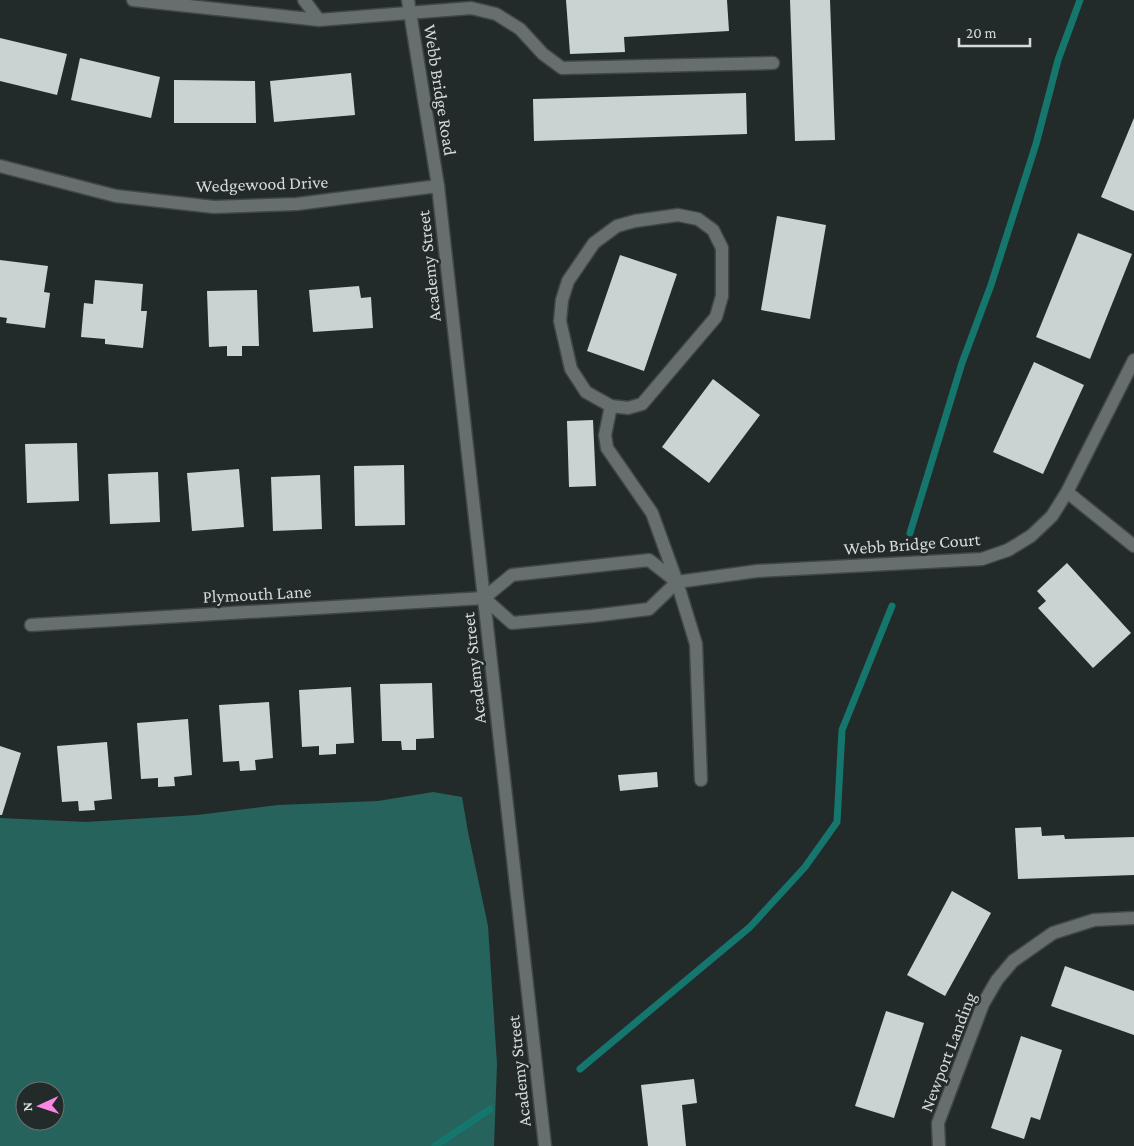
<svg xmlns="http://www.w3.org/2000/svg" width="1134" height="1146" viewBox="0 0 1134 1146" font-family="'Crimson Pro',serif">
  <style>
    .forest { fill: #26635c; fill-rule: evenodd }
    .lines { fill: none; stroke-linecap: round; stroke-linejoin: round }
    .stream { stroke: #14766d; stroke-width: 7 }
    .building { fill: #c9d4d2 }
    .street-casing { stroke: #404746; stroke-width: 15 }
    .secondary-casing { stroke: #404746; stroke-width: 15 }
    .street { stroke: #666f6e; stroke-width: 12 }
    .secondary { stroke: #666f6e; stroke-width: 12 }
    .labels { text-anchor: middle; stroke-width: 5; stroke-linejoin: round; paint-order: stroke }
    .street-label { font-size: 18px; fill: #d5dad9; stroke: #232b2a }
  </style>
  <rect width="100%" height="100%" fill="#232b2a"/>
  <path class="forest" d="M433,792L462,797L468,832L488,926L497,1064L494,1146H0V818L86,822L197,815L278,805L378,801ZM25,1091H55V1121H25Z"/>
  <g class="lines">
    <g class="stream">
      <path d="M910,533L962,363L991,285L1036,144L1058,60L1080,0"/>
      <path d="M580,1069L750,927L805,867L837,822L842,730L892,606"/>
      <path d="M435,1146L490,1109"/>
    </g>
  </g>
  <g class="building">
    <path d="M566,0H727L729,31L624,37L625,52L570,54Z"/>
    <path d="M790,0H830L835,140L795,141Z"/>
    <path d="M0,38L67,54L57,95L0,81Z"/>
    <path d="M80,58L160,77L151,118L71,100Z"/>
    <path d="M351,73L355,115L274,122L270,81Z"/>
    <path d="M174,80L255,81L256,123H174Z"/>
    <path d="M746,93L747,134L534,141L533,99Z"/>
    <path d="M1134,118V211L1101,197Z"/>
    <path d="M777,216L826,225L810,319L761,310Z"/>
    <path d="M1078,233L1132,254L1090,359L1036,337Z"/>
    <path d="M620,255L677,274L644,371L587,351Z"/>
    <path d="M0,260L48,266L44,292L50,293L45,328L6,323L7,318L0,317Z"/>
    <path d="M95,280L143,284L141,311H147L143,348L105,344V339L81,337L84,303L93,304Z"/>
    <path d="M359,286L361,298L371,297L373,328L313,332L309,290Z"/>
    <path d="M257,290L259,346H242V356H227V346L209,347L207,291Z"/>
    <path d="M1034,362L1084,385L1043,474L993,452Z"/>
    <path d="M713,379L760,415L709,483L662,447Z"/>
    <path d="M593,420L596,486L569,487L567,421Z"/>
    <path d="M77,443L79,501L27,503L25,444Z"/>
    <path d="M404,465L405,525L355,526L354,466Z"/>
    <path d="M239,469L244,527L192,531L187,473Z"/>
    <path d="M158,472L160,522L110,524L108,474Z"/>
    <path d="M320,475L322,529L273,531L271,477Z"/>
    <path d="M1067,563L1131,633L1093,668L1038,608L1046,601L1037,591Z"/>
    <path d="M432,683L434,738L416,739V750H402L401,741H382L380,684Z"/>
    <path d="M351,687L354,743L336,744V754L319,755V746L302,747L299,690Z"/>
    <path d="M269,702L273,758L255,760L256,770L240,771L239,761L223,762L219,705Z"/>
    <path d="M188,719L192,775L174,777L175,786L158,787V778L141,779L137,723Z"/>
    <path d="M107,742L112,799L94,801L95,810L79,811L78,801L62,802L57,746Z"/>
    <path d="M0,746L21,753L2,815H0Z"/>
    <path d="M657,772L658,787L620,791L618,775Z"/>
    <path d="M1041,827L1042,836L1064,835L1065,839L1134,837V875L1018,879L1015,828Z"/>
    <path d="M952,891L991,913L945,996L907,975Z"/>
    <path d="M1065,966L1134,991V1035L1051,1006Z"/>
    <path d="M886,1011L924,1023L894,1118L855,1106Z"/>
    <path d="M1021,1036L1062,1050L1040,1120L1031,1117L1024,1139L991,1128Z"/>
    <path d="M694,1079L697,1103L682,1105L686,1146H648L641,1085Z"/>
  </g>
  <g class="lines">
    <defs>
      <g id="street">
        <path d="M133,0L319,20L471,8L496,14L520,29L543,54L562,68L773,63"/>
        <path d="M304,0L319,20"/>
        <path d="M0,166L116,196L214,207L297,204L438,186"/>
        <path d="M678,215L698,219L713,230L722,248V296L716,317L642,404L628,408L611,406L586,392L571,369L560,321L562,300L568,281L594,243L617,226L635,221Z"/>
        <path d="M611,406L605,435L607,448L652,513L677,582L696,644L701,780"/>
        <path d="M1067,492L1134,546"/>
        <path d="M484,598L512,623L592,616L649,609L677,582L757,571L982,559L1008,550L1031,536L1052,516L1067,492L1134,360"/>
        <path d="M484,598L512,575L649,560L677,582"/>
        <path d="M31,625L484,598"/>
        <path d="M939,1146L938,1123L983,1004L997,980L1013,961L1053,933L1094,920L1134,918"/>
      </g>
      <path id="secondary" d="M408,0L438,186L545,1146"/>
    </defs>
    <use href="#street" class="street-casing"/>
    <use href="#secondary" class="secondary-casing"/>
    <use href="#street" class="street"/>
    <use href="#secondary" class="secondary"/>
  </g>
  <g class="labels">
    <g class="street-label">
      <text transform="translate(440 90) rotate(81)" y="6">Webb Bridge Road</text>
      <text transform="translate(262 184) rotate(-2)" y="6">Wedgewood Drive</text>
      <text transform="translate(429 266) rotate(-96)" y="6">Academy Street</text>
      <text transform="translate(912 544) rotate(-4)" y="6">Webb Bridge Court</text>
      <text transform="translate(257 594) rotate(-3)" y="6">Plymouth Lane</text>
      <text transform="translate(474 668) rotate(-96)" y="6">Academy Street</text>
      <text transform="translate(948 1052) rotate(-69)" y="6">Newport Landing</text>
      <text transform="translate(519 1071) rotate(-96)" y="6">Academy Street</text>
    </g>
  </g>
  <g transform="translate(40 1106) rotate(267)"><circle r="24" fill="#232b2a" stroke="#6a7170"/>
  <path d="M0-4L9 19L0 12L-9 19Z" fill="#fb87e5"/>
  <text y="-8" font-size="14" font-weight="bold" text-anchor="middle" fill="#d5dad9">N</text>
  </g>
  <path d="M959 38v8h71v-8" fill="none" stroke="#d5dad9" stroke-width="2.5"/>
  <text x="966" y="38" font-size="15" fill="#d5dad9" stroke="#232b2a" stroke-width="4" paint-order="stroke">20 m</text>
</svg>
